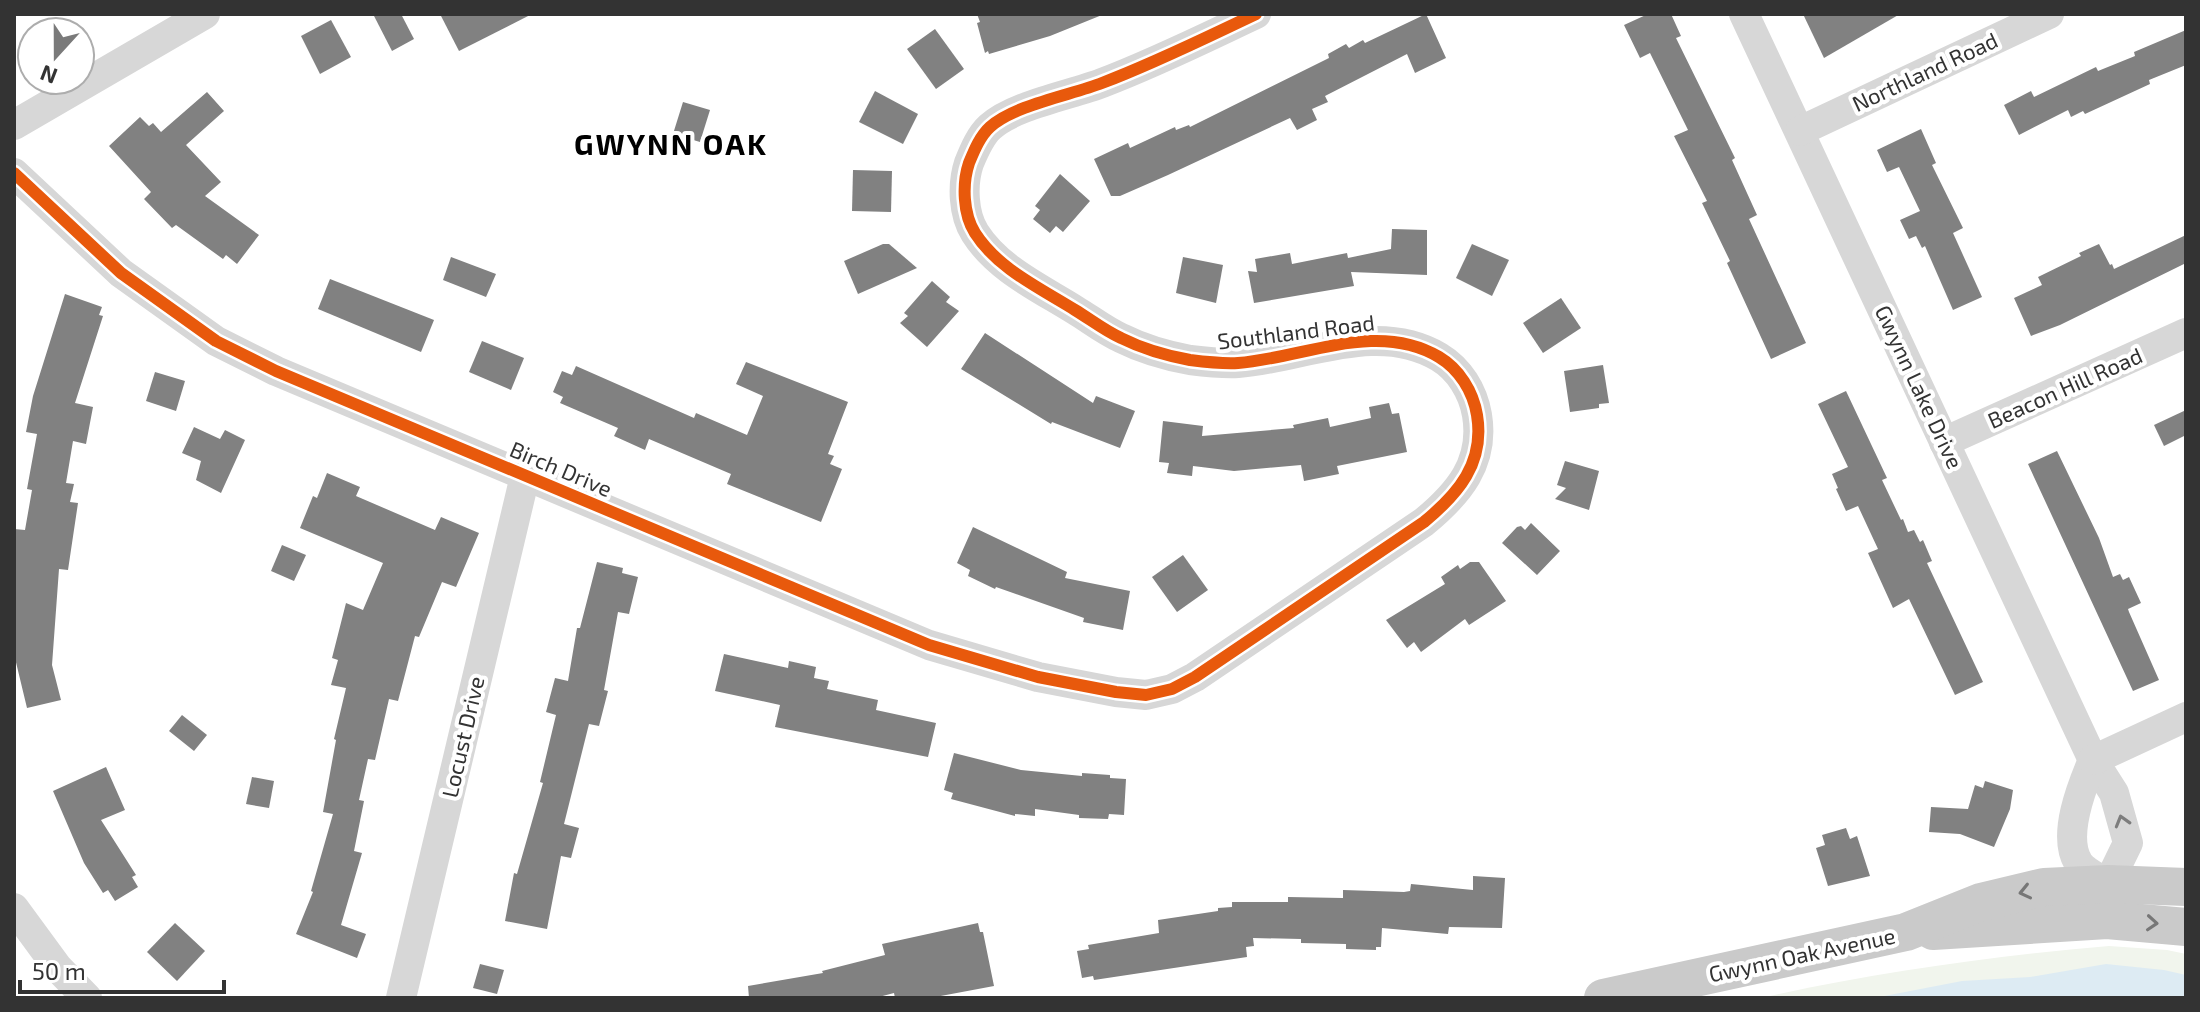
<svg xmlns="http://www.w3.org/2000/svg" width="2200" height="1012" viewBox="0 0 2200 1012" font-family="'Exo 2',sans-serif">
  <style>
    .green { fill: #f1f5ed }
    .water { fill: #ddebf3 }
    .building { fill: #818181 }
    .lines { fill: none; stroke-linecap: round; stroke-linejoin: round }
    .minor { stroke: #d7d7d7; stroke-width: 30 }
    .major { stroke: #cacaca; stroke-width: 38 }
    .cycleway-casing { stroke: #fff; stroke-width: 17 }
    .cycleway { stroke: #e8590c; stroke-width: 12 }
    .oneway { stroke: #7d7d7d }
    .oneway2 { stroke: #777 }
    .labels { text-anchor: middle; stroke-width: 8; stroke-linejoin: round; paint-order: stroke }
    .street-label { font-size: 22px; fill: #333; stroke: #fff }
    .district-label { font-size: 30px; font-weight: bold; letter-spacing: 2px; fill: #000; stroke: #fff }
  </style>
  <rect width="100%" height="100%" fill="#fff"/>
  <path class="green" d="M2109,946L2167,950L2186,954V998H1760C1874,973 1992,956 2109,946Z"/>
  <path class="water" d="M2106,964L2164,970L2186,975V998H1874L1962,981L2030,977Z"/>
  <g class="building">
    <path d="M373,14H401L414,39L392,51Z"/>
    <path d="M440,14H532L459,51Z"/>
    <path d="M977,14H1102V15L1050,36L989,54L988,51L985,53L977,23L980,22Z"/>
    <path d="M1426,14L1446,58L1415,73L1407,54L1325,96L1328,102L1312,109L1317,120L1297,130L1290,118L1168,175L1120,196H1111L1094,159L1128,143L1130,148L1175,127L1176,130L1189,125L1190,127L1329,58L1328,54L1346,44L1349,48L1363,40L1365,43Z"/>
    <path d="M1648,14H1671L1681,36L1676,38L1735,158L1732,160L1757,215L1749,219L1806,343L1771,359L1727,263L1730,261L1703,205L1702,203L1707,201L1674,136L1688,130L1650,53L1640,58L1624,25Z"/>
    <path d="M1803,14H1900L1824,58Z"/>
    <path d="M331,20L351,57L320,74L301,36Z"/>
    <path d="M935,29L964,69L936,89L907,49Z"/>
    <path d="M2186,30V65L2149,80L2150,84L2085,114L2083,111L2071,117L2068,110L2019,135L2004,105L2031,91L2034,97L2096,67L2098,71L2135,56L2134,52Z"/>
    <path d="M875,91L918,114L903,144L859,122Z"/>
    <path d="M207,92L224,111L186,145L221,182L205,196L259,235L237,264L226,255L223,259L176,225L172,228L144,199L151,192L109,146L140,117L149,126L153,123L161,132Z"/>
    <path d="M683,102L710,110L700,142L673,134Z"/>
    <path d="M1921,129L1936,163L1932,165L1963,228L1953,233L1982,297L1953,310L1925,246L1922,248L1916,236L1909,239L1900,220L1920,211L1899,167L1887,172L1877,150Z"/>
    <path d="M853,170L892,171L891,212L852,211Z"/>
    <path d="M1060,174L1090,201L1063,232L1056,226L1050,233L1033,219L1040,210L1035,206Z"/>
    <path d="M1392,229L1427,230V275L1351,272L1354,286L1254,303L1248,271L1257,272L1255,259L1290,253L1292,264L1347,253L1348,258L1391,249Z"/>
    <path d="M2186,235V263L2060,325L2031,336L2014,298L2042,285L2038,277L2081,256L2079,253L2099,244L2110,265L2112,264L2114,269Z"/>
    <path d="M883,244H889L917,268L858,294L844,261Z"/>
    <path d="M1472,244L1509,260L1492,296L1456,278Z"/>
    <path d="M451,257L496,274L486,297L443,280Z"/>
    <path d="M1183,257L1223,265L1216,303L1176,293Z"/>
    <path d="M330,279L434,320L421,352L318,309Z"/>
    <path d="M932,281L950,297L946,302L959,311L927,347L900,323L908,316L904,313Z"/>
    <path d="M65,294L102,307L99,315L103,316L75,403L93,407L86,444L73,441L66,483L74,484L70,502L78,503L68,570L59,569L52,665L61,700L27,708L14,654V529L25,530L32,490L27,489L37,434L26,432L33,396Z"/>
    <path d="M1561,298L1581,328L1543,353L1523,323Z"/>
    <path d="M985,333L1093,403L1096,396L1135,411L1120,448L1052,422L1051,424L961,369Z"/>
    <path d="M482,341L524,358L511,390L469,372Z"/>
    <path d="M746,362L848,402L828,454L834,456L830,464L842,469L821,522L727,484L731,474L649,439L645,450L614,436L618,428L560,403L563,397L553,392L562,371L572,375L576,366L694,418L696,413L747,435L763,396L736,384Z"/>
    <path d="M1603,365L1609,403L1599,404V408L1570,412L1564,371Z"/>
    <path d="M155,372L185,381L176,411L146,401Z"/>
    <path d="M1846,391L1887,478L1882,480L1901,520L1903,519L1908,532L1914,530L1920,542L1923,540L1932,561L1927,563L1983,682L1955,695L1909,599L1893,608L1868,553L1878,549L1858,506L1846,511L1836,489L1838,488L1832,474L1848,467L1818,404Z"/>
    <path d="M1389,403L1392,414L1399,413L1407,452L1337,466L1339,474L1304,481L1301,465L1234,471L1193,466L1192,476L1167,473L1169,463L1159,462L1163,421L1203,426L1202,436L1294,428L1293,425L1328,418L1330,427L1371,418L1369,407Z"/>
    <path d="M2186,410V435L2164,446L2154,425Z"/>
    <path d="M194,427L220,439L225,430L245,440L221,493L196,480L201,461L182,453Z"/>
    <path d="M2057,451L2099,538L2113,577L2120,574L2123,580L2129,577L2141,603L2128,609L2129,612L2159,680L2133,691L2028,464Z"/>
    <path d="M1565,461L1599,471L1589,510L1555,499L1566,488L1557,485Z"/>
    <path d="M327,473L360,487L356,496L435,530L441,517L479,533L456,587L442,582L419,637L415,636L398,701L389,699L375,760L368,759L359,800L364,801L354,851L362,853L341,925L366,934L357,958L296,934L313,892L311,891L333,814L323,812L336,740L334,739L346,688L331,685L338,660L332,658L346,603L363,610L383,563L300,528L313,496L317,498Z"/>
    <path d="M1531,523L1560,551L1537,575L1502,543L1517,527L1521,526L1525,530Z"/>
    <path d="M973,527L1067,572L1065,578L1130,591L1123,630L1083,622L1084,618L996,587L995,589L968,576L970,570L957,563Z"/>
    <path d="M282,545L306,555L294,581L271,571Z"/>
    <path d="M1183,555L1208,590L1177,612L1152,577Z"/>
    <path d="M597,562L623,568L622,573L638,577L629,614L618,612L604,690L608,691L599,726L589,724L564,824L579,828L571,858L561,856L547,929L505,921L514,873L517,874L543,783L540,782L556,715L546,712L555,678L568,681L577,628H580Z"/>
    <path d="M1470,562H1479L1506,601L1469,625L1465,619L1421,652L1414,642L1407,648L1386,620L1445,584L1441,577L1458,565L1460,569Z"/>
    <path d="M724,654L788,668L789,661L816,667L814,678L829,681L827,689L878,700L876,710L936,723L928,757L775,727L780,705L715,691Z"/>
    <path d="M182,715L207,735L194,751L169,731Z"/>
    <path d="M954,753L1021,770L1082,776V773L1110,775V778L1126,779L1124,815L1109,814L1108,819L1079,818V815L1035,809V816L1015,814V816L951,799L953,793L944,790Z"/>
    <path d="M106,767L125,810L101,820L136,875L132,877L138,887L115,901L108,890L103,893L84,863L53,791Z"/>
    <path d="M252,777L274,781L269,808L246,804Z"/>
    <path d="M1985,781L2013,790L2010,809L1994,847L1960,834L1929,832L1931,807L1968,809L1975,785L1983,788Z"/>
    <path d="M1846,828L1850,839L1857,836L1870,876L1828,886L1816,848L1825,845L1822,835Z"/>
    <path d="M1473,876L1505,878L1502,928L1449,927L1448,934L1382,928L1381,947H1376V950L1346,949V944L1301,943V939L1253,938L1254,946L1246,947L1247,957L1094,980L1093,976L1082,978L1077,951L1089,949L1088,945L1159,933L1158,920L1218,911V908L1232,907V902H1288V897L1343,898V890L1404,892L1410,891L1411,884L1473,890Z"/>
    <path d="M175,923L205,951L177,981L147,952Z"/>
    <path d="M978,923L980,932H983L994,986L930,998H895L894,993L875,998H749L748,986L823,973L822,971L885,955L882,944Z"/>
    <path d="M480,964L504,970L497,994L473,988Z"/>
  </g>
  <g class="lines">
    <g class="minor">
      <path d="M1744,14L2093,760L2114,793L2128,843L2108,884L2107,902"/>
      <path d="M14,125L205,14"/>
      <path d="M1800,131L2049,14"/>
      <path d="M14,173L121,273L216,341L276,371L929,645L1038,677L1116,692L1146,695L1172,689L1195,677L1424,522C1458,494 1485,463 1477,415C1473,391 1459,369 1439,357C1377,320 1304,358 1238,363C1222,364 1206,362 1190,360C1168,356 1141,348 1121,338C1105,331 1090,319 1075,310C1040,288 998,269 975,233C963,214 962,184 969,163C974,151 980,136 990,127C1014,105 1071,95 1102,83C1155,63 1205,38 1256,14"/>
      <path d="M1944,442L2186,333"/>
      <path d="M2093,760C2082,786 2062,835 2078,862C2083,871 2099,878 2108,884"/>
      <path d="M2093,760L2186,717"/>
      <path d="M14,908L58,968L87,998"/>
      <path d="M401,998L525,476"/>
    </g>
    <g class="major">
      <path d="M1933,931L2107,920L2186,927"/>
      <path d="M1603,998L1906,932L1981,902L2044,887L2108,884L2186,887"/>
    </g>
    <defs>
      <path id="cycleway" d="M14,173L121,273L216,341L276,371L929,645L1038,677L1116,692L1146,695L1172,689L1195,677L1424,522C1458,494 1485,463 1477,415C1473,391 1459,369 1439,357C1377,320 1304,358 1238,363C1222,364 1206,362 1190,360C1168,356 1141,348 1121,338C1105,331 1090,319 1075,310C1040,288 998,269 975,233C963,214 962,184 969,163C974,151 980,136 990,127C1014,105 1071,95 1102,83C1155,63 1205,38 1256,14"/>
    </defs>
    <use href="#cycleway" class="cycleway-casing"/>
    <use href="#cycleway" class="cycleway"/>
  </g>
  <defs><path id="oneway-chevron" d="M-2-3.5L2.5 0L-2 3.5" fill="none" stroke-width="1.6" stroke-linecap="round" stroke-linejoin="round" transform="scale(2)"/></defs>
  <use class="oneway" href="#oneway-chevron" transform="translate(2122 821) rotate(-106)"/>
  <g class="oneway2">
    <use href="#oneway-chevron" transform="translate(2025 892) rotate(167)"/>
    <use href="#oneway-chevron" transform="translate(2152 923) rotate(4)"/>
  </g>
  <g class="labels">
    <g class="street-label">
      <text transform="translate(1925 72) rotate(-25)" y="8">Northland Road</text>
      <text transform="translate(1296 332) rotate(-7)" y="8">Southland Road</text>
      <text transform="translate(1919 387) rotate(65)" y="8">Gwynn Lake Drive</text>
      <text transform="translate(2065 388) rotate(-24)" y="8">Beacon Hill Road</text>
      <text transform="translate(561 469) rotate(23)" y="8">Birch Drive</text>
      <text transform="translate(463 737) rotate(-77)" y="8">Locust Drive</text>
      <text transform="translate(1802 955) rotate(-12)" y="8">Gwynn Oak Avenue</text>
    </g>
    <g class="district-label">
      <text x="671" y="155">GWYNN OAK</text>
    </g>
  </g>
  <rect width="2200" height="1012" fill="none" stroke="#333333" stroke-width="32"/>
  <g transform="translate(56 56) rotate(201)"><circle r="38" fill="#ffffff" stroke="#adadad" stroke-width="2"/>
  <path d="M0-6L14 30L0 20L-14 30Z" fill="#7a7a7a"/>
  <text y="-12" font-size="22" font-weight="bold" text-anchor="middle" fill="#333333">N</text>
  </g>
  <path d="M20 980v12h204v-12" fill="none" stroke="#333333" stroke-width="4"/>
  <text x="32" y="980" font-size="24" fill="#333333" stroke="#ffffff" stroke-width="6" paint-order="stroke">50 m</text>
</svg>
